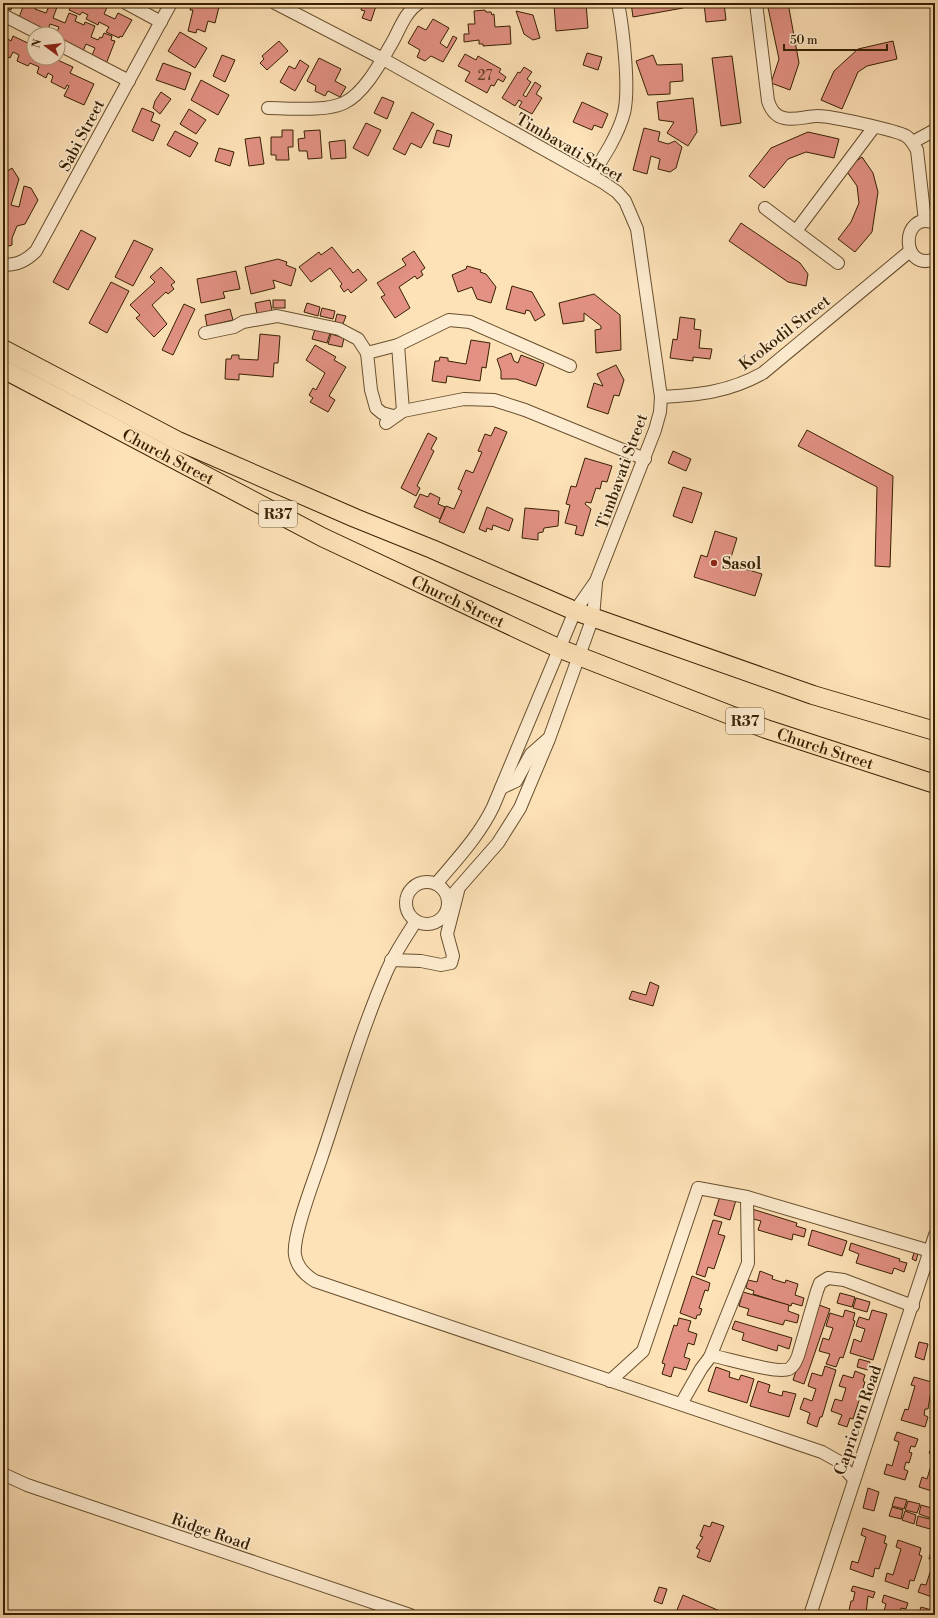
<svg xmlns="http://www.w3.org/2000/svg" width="938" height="1618" viewBox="0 0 938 1618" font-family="'Libre Bodoni',serif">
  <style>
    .building { fill: #e39184; stroke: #362001 }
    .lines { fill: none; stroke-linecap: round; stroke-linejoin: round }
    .minor-casing { stroke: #68502e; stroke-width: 14 }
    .primary-casing { stroke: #362001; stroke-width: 20 }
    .minor { stroke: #feecd0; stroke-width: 12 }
    .primary { stroke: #fee2b7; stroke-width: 18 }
    .poi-dot { fill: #8f2418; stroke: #feecd0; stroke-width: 1.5 }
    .labels { text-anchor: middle; stroke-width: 3.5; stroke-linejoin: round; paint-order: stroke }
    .number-label { font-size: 14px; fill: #613c22 }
    .shield { fill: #feecd0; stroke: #725d3f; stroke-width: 1 }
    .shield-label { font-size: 15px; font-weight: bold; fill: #362001 }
    .street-label { font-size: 16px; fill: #362001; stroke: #feecd0 }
    .poi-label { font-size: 16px; font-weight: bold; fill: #362001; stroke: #feecd0; text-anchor: start }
  </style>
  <rect width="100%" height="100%" fill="#fee2b7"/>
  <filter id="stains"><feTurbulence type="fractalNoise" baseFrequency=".005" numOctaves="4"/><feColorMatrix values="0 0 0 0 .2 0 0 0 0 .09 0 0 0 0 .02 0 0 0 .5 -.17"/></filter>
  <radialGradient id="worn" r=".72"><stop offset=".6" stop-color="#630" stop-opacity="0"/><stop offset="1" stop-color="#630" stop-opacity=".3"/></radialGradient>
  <g class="building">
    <path d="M3,3H13L11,10L3,7Z"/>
    <path d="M14,3H37L35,9L46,13L50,4L57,7L53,18L65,23L69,13L77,16L75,21L84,25L85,22L95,26L91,37L98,40L100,37L102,38L104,33L112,36L111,40L115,41L106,64L91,58L95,48L86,44L83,51L58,40V34H56L59,27L50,24L47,32L18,20L23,7Z"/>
    <path d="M53,3H63L61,7Z"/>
    <path d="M65,3H104L108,5L104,14L115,19L118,13L132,20L122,37L120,36L119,38L106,32L109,27L99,22L98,25L86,19L88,15L82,12L80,15L69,10L71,6Z"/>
    <path d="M192,3H220L215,23L208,21L205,32L197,29L196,33L188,31L193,10H190Z"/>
    <path d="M363,3H377L371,21L362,18L365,11L361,10Z"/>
    <path d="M586,3L588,28L556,31L554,5Z"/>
    <path d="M631,3H682L683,8L633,17Z"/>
    <path d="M704,3H724L726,20L706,22Z"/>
    <path d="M767,3H788L799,63L790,90L771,83L779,59Z"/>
    <path d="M485,10L486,12H491L492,15L494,14L495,27L510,26L511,44L483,46V44H479V40L464,42V34H469L468,24H475L474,11Z"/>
    <path d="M516,11L533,15L540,38L533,40L524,34Z"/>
    <path d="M433,19L449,28L440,43L447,48L453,36L457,38L443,62L431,56L425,61L417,57L420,50L408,43L418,26L426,30Z"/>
    <path d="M180,32L207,48L195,68L168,51Z"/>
    <path d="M3,36L11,41L13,36L34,46L32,55L34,58H39L47,62L49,58H53L73,67L70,73L94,84L84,105L64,96L69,86L67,85L65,89L51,82L53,76L48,73L46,78L37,73L39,67L30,63L28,66L17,61L19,55L13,52L10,58L3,55Z"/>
    <path d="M279,41L288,51L267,70L260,63L264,59L262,56Z"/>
    <path d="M893,41L897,59L867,66L858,72L842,109L821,100L834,71L858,49Z"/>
    <path d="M587,53L602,57L598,70L583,65Z"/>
    <path d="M465,54L476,60L478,56L501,69L499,72L506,77L503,82L498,79L494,86L491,85L487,93L465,81L470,72L458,66Z"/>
    <path d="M222,55L235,60L225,82L213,76Z"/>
    <path d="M653,55L657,65L682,64L683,81L670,82V94L648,95L636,61Z"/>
    <path d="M732,56L741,123L721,126L712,58Z"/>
    <path d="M319,58L341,69L335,81L346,87L340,97L328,91L325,96L315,91L316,86L307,81Z"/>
    <path d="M300,60L309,66L295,91L280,82L289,66L295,69Z"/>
    <path d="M163,63L191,73L185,90L156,80Z"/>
    <path d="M524,67L532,72L527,79L531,82L523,95L526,97L535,82L541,86L536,94L542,98L532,114L519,107L522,102L519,100L515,106L502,98L518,72L520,73Z"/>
    <path d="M201,80L229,95L218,115L191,100Z"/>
    <path d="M161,92L171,99L160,114L153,108L155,101Z"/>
    <path d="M382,97L394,102L387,119L374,113Z"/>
    <path d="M693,98L697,132L688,146L667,133L674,122L659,120L657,102Z"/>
    <path d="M582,102L608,114L602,128L594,125L592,130L573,122Z"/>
    <path d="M142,108L154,113L151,121L160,125L153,141L132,131Z"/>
    <path d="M189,109L206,120L196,134L180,124Z"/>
    <path d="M412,112L434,124L421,148L411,143L405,155L393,149Z"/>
    <path d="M366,123L381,130L368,156L353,148Z"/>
    <path d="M644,128L660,132L658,141L668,144L675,141L682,147L676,168L670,172L658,169L660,159L651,156L647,174L633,170Z"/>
    <path d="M282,130H293V147H288L289,160H276V155H271V137H282Z"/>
    <path d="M320,130L322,158L308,159L307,151H299L298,139L305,138L304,131Z"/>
    <path d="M437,130L452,135L449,147L433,143Z"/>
    <path d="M175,131L198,143L190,157L167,145Z"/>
    <path d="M808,132L839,139L834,158L806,152L788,159L764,188L749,176L771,148Z"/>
    <path d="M260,137L264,164L249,166L245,139Z"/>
    <path d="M345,140L346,158L331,159L329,142Z"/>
    <path d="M219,148L234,152L230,166L215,161Z"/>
    <path d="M862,157L873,173L878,192L872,232L855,252L838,239L851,222L859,203L857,186L845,169Z"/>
    <path d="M12,168L19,179L11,205L19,207L24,186L31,188L38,200L25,224L17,226L12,238V245L9,246L3,245V174Z"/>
    <path d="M741,223L800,263L808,274L806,286L788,282L729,241Z"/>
    <path d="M81,230L96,238L68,290L53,282Z"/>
    <path d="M134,240L153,249L133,286L115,277Z"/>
    <path d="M332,247L353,273L358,269L367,280L351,293L348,289L344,292L340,286L342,284L330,268L311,282L299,267L319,252L321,255Z"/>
    <path d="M414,251L425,268L421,271L423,275L417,279L415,276L399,287L410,308L395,318L381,297L385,295L377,283L406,265L402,259Z"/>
    <path d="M278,259L287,262L286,265L296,269L291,286L273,280L275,288L251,294L245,267Z"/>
    <path d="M467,266L481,270L480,272L486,274L496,287L491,303L477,299L472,287L458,292L452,275L466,269Z"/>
    <path d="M161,267L175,282L171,285L174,289L168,294L166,292L152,305L167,324L154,337L136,318L140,315L130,305L155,282L150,277Z"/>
    <path d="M236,271L240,289L223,292L225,298L201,303L197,279Z"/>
    <path d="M111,282L129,291L107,333L89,323Z"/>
    <path d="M512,286L532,292L545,315L535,321L530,311L526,310L525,314L506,309Z"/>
    <path d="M594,294L620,315L621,350L596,353L595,330L601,329V326L584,313V321L563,324L559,303Z"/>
    <path d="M270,300L272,311L257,314L255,303Z"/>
    <rect x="273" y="300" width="12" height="8"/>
    <path d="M307,303L320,307L318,316L304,312Z"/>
    <path d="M184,304L195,309L173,355L162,350Z"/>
    <path d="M322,308L335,311L333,319L320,316Z"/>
    <path d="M230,309L233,320L207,326L205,315Z"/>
    <path d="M337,314L346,316L343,324L335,322Z"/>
    <path d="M680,317L695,319L694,329L701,330L699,348L712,349L710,359L693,357V361L670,358L673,339L677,340Z"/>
    <path d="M315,329L330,333L327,343L312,339Z"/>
    <path d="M260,334L280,336L278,363H274L273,377L239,374V380L225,379L226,359H231L232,355H239V359L258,360Z"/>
    <path d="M331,334L344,338L342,347L328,344Z"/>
    <path d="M471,340L490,343L486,368L482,367L480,381L447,376L446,383L432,381L435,361H439L440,357L448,358V361L466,364Z"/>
    <path d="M315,345L336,357L334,360L346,367L329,396L335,400L328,412L310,402L313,398L309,395L313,388L316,390L325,373L306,360Z"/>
    <path d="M511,353L514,361L518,363L521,355L544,364L536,386L516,379H501V371L497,359Z"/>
    <path d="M616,365L624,380L619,396L614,395L608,414L587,407L594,383L603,386L597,374Z"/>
    <path d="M495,427L507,432L464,533L439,522L446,506L454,509L462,491L458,489L466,470L473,473L482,452L478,451L485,434L491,436Z"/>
    <path d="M807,430L893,476L890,567L875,566L877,487L798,446Z"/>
    <path d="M428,433L437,438L431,449L434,451L417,486L420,488L416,496L401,488Z"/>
    <path d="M673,451L691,459L686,471L668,463Z"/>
    <path d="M585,458L612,466L607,482L602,481L600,489L596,488L591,503L586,502L585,504L591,509L583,536L575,534L577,526L565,523L570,505L566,504L571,486L576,487Z"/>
    <path d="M683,487L702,493L692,523L673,516Z"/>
    <path d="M430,493L440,498L438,504L445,507L440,519L414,507L420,494L428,497Z"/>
    <path d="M487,507L513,519L509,531L493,525L492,530L487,528L486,532L479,529Z"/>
    <path d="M525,508L559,511L558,526L544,528L543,532L538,533V540L522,538Z"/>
    <path d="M715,531L737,538L729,564L762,574L755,596L694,577L701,555L707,557Z"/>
    <path d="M650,982L659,986L653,1006L629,999L632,991L646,995Z"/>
    <path d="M720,1196L736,1200L730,1220L714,1215Z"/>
    <path d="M752,1209L797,1223L796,1226L806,1229L804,1237L793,1234L792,1240L758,1230L761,1221L749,1218Z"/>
    <path d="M713,1220L722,1222L718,1234L725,1236L714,1269L708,1267L705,1277L696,1274Z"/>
    <path d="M812,1230L847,1241L842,1256L808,1245Z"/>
    <path d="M851,1243L900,1259L899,1261L907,1263L904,1272L894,1268L892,1274L856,1263L859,1254L849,1250Z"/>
    <path d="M914,1253L918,1254L916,1261L912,1259Z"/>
    <path d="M760,1271L773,1276L772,1279L785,1283L786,1280L798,1284L795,1295L804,1298L802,1306L792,1303L791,1306L753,1294L754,1291L746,1288L748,1280L757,1282Z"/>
    <path d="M692,1276L710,1283L708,1291L705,1290L699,1308L702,1309L700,1315H697L696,1319L680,1313Z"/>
    <path d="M743,1292L789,1305L788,1311L799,1315L797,1323L785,1320L783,1325L747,1315L749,1309L739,1306Z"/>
    <path d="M840,1293L855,1297L852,1307L837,1303Z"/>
    <path d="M856,1298L870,1302L867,1312L853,1308Z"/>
    <path d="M819,1305L830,1309L804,1384L793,1380Z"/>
    <path d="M845,1310L855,1313L853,1320L855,1321L843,1358L840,1357L836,1367L826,1364L830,1354L819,1351L823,1338L829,1340L833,1328L826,1326L830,1313L843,1317Z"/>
    <path d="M872,1310L887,1314L873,1360L850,1353L854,1339L861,1342L865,1329L856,1326L859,1317L869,1320Z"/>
    <path d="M679,1318L691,1321L688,1331L697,1334L694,1345L688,1343L684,1357L690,1359L686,1370L674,1367L671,1377L662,1374L665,1364L662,1363L674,1325L677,1326Z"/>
    <path d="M735,1321L792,1338L789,1349L778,1345L777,1351L742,1340L744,1333L732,1329Z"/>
    <path d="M919,1342L928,1344L924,1360L915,1357Z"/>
    <path d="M859,1359L870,1362L868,1370L857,1367Z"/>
    <path d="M825,1366L836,1370L822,1417H820L817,1427L807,1423L810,1413L800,1409L804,1398L812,1401L816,1389L808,1386L812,1373L822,1376Z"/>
    <path d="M716,1367L730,1372L729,1377L739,1380L741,1375L754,1379L747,1403L708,1391Z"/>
    <path d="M855,1371L865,1375L863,1381L865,1382L853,1419L850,1418L847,1427L838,1424L842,1415L831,1411L835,1399L842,1401L846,1388L839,1386L843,1375L853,1378Z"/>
    <path d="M914,1377L935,1383V1393L931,1391L928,1409H925L924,1415L928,1417L925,1427L901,1420L905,1409L908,1410L915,1386L911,1385Z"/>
    <path d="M758,1381L770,1385L768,1392L782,1396L783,1391L796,1394L789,1417L750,1406Z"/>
    <path d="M897,1432L918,1439L915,1447L911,1446L909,1452L912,1453L909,1463L906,1462L904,1469L908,1471L905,1480L884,1474L887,1464L892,1466L899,1442L894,1440Z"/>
    <path d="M932,1446L935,1447V1492L919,1487L922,1477L927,1479L934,1455L929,1453Z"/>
    <path d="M868,1488L879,1492L874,1511L863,1508Z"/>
    <path d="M895,1497L907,1500L904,1509L892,1506Z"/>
    <path d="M908,1501L920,1504L917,1513L905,1510Z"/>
    <path d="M921,1505L935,1509L933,1519L919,1514Z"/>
    <path d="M892,1507L903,1510L901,1519L889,1516Z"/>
    <path d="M905,1511L916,1515L914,1524L902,1520Z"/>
    <path d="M918,1516L933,1520L930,1529L916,1525Z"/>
    <path d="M934,1520L935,1521V1532L931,1531Z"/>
    <path d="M712,1522L724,1526L710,1562L697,1557L700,1550L696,1548L703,1537L700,1536L704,1525L710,1527Z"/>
    <path d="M863,1528L886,1536L884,1543L887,1544L879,1569L875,1568L873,1577L850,1569L852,1561L858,1563L866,1537L861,1535Z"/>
    <path d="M898,1540L921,1548L919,1555L922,1556L914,1581L910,1580L908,1589L885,1581L887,1573L893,1575L901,1549L896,1547Z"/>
    <path d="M931,1551L935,1553V1598L918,1592L921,1584L926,1585L934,1560L929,1559Z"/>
    <path d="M853,1586L875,1592L873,1598L868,1596L866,1614L848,1615L851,1601H853L855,1592L851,1591Z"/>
    <path d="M659,1587L667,1589L662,1604L654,1601Z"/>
    <path d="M683,1595L729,1615H675Z"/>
    <path d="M884,1595L908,1603L906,1609L901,1608L899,1615H883L886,1604L882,1602Z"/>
    <path d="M921,1607L935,1611V1615H920L919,1613Z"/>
  </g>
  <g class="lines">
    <defs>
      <g id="minor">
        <path d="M126,3L161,22"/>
        <path d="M275,3L383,59L604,183L617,192L625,201L637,229L661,397L660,412L655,430L596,581L575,611L493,807C479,836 457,859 436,884"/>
        <path d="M756,3L768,101C771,110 775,116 784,118C795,121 807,116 818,116C830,116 896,130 906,136C911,139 914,145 917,150L925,221"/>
        <path d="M3,15L40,34"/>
        <path d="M58,44L129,81"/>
        <path d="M268,108C289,108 325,112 344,103C365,93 382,60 393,41C400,28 406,11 419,3"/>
        <path d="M913,142L935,130"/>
        <path d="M592,175C605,155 618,135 624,113C630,88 623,29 618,3"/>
        <path d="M765,208L838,263"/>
        <path d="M935,223C900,209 900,273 935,259"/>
        <path d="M796,231L874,127"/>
        <path d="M3,265C17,265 26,261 36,251L171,3"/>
        <path d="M205,333L234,327L243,322L277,316L339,329L358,339L367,353L371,390L376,408L382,413L393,416"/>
        <path d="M398,345L403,411"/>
        <path d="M367,353L398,345L449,320L470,322L570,366"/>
        <path d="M661,397C699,395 729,392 763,373L910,251"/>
        <path d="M386,423L403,411L464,399L494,400L525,410L645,459"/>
        <path d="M501,788L516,781L531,754L548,739"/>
        <circle cx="427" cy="903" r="21"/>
        <path d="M448,900L498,843L520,808L549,739L593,617L596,583"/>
        <path d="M416,921C405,938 394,954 386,973C360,1033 342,1097 321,1159C314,1180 292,1236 295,1255C297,1267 305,1275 315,1281L822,1452L838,1461L854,1479"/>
        <path d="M391,960L421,961L441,965L451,963L453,956L447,934L458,891"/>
        <path d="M710,1357L748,1263L747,1197"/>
        <path d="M610,1381L643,1351L698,1188L747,1197L930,1251"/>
        <path d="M681,1404L701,1369L710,1357L714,1356C729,1359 778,1374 789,1369C794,1366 796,1361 798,1356L817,1291L820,1283L828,1278L844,1280L913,1306"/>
        <path d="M3,1474L27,1485L410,1615"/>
        <path d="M810,1615L935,1235"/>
      </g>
      <g id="primary">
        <path d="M3,349L178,441L355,518L432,549L575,611L813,695L935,731"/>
        <path id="s1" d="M3,369L322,537L558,648L766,729L935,784"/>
      </g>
    </defs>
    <use href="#minor" class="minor-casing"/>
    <use href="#primary" class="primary-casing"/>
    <use href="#minor" class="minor"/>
    <use href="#primary" class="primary"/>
  </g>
  <circle class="poi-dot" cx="714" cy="563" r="4"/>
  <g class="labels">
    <g class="number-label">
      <text x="485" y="80">27</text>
    </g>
    <g class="shield">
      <rect x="259" y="501" width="38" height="26" rx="3"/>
      <rect x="726" y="708" width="38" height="26" rx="3"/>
    </g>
    <g class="shield-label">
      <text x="278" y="519">R37</text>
      <text x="745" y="726">R37</text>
    </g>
    <g class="street-label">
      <text transform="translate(81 135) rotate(-62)" y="6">Sabi Street</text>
      <text transform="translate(570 147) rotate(30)" y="6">Timbavati Street</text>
      <text transform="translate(784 332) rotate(-38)" y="6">Krokodil Street</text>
      <text dy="6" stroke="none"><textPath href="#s1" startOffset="187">Church Street</textPath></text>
      <text transform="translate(621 471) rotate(-70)" y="6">Timbavati Street</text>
      <text dy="6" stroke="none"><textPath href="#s1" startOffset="511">Church Street</textPath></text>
      <text dy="6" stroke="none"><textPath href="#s1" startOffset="907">Church Street</textPath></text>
      <text transform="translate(857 1420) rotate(-71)" y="6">Capricorn Road</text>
      <text transform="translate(211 1531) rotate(19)" y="6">Ridge Road</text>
    </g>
    <g class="poi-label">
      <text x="722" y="569">Sasol</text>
    </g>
  </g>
  <rect width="938" height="1618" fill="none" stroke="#fee2b7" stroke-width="16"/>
  <rect x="4" y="4" width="930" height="1610" fill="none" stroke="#362001" stroke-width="2"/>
  <rect x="8" y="8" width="922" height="1602" fill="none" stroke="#362001"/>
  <g transform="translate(46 46) rotate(285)"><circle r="19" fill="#feecd0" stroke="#ae9a7d"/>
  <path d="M0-3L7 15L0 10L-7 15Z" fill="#8f2418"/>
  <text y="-6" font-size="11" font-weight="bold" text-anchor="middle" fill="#362001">N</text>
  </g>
  <path d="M784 44v6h103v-6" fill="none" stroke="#362001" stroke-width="2"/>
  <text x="790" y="44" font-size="12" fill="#362001" stroke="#feecd0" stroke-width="3" paint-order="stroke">50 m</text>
  <rect width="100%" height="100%" filter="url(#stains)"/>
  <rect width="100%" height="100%" fill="url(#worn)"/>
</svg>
